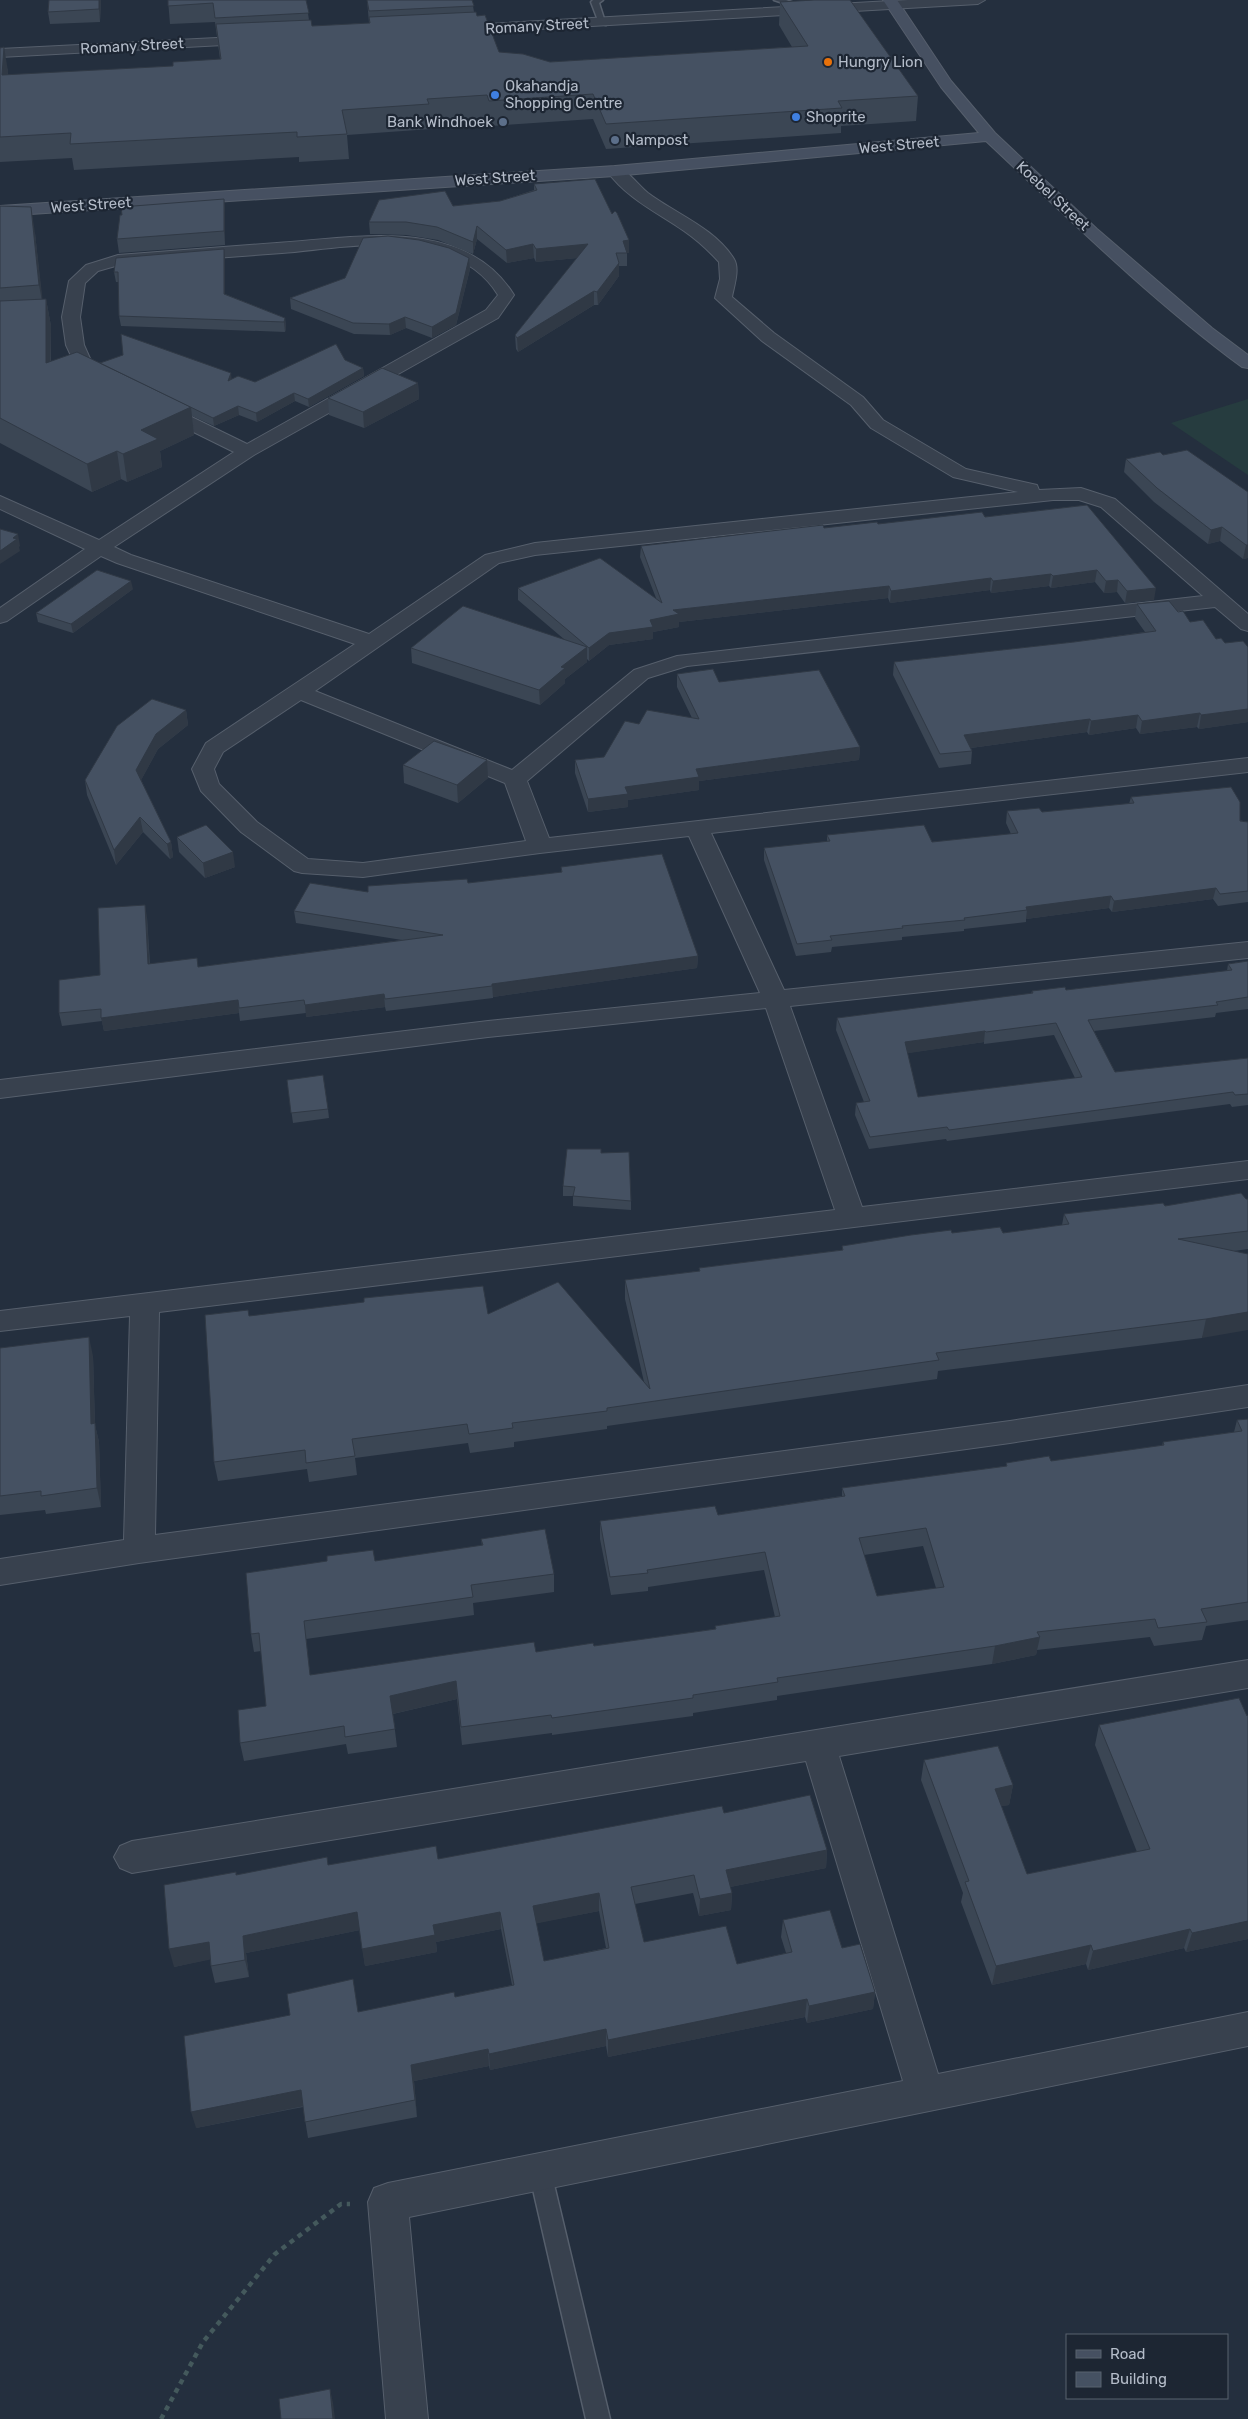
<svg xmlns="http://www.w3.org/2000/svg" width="1248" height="2419" viewBox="0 0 1248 2419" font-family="Rubik,sans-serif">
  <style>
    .green { fill: #263c3f }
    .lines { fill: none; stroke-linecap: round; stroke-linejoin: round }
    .lane-casing { stroke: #565f6c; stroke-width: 3 }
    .street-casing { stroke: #565f6c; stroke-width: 2 }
    .secondary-casing { stroke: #565f6c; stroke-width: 2 }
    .path { stroke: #44595c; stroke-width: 4.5; stroke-dasharray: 5 5; stroke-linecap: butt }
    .lane { fill: #38414e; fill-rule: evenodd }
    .street { fill: #38414e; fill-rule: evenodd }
    .secondary { fill: #465061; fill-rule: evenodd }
    .wall { fill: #3b4654; fill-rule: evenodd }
    .shaded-wall { fill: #303945 }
    .building { fill: #455162; stroke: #303945; fill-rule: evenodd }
    .food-dot { fill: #e8710a; stroke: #1d2633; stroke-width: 2 }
    .shop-dot { fill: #3f7fe0; stroke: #1d2633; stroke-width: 2 }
    .service-dot { fill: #5c6f8a; stroke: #1d2633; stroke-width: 2 }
    .labels { text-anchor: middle; stroke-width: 4.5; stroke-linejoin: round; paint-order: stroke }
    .far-street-label { font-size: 15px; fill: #b4bcc9; stroke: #1d2633 }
    .far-poi-label { font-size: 15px; fill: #b4bcc9; stroke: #1d2633; text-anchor: start }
  </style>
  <rect width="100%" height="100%" fill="#242f3e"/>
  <path class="green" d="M1248,399V475L1171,423Z"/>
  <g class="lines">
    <defs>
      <g id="lane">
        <path d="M593,0H603L599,3L606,25L599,23L591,2Z"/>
        <path d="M774,0H786L808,8L804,10Z"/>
        <path d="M540,2161L548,2164L551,2172L610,2419H586L529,2172L532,2164Z"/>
      </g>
      <g id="street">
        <path d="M908,0H985L978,4L453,34L446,30L453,26Z"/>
        <path d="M256,36L261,37L263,40L261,43L0,57V49Z"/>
        <path d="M615,166C627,169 638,185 648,193C676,214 715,228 734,259C740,269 734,286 732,297L774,333L863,397L883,420L966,469L1037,485L1039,490L1081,488L1115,499L1248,614V631L1241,629L1215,607L687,666L648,678L527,781L549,838L1248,758V772L711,833L784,990L1248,942V958L790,1006L862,1207L1248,1161V1179L159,1312L155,1535L1010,1421L1248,1385V1407L1010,1443L139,1563L0,1585V1559L124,1540L130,1316L0,1331V1311L835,1210L766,1008L488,1037L0,1098V1080L488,1021L760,993L689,836L540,853L363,877L302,873L294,871L241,832L201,791L192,769L206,743L355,644L117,563L101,556L7,621L0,623V608L85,549L0,509V496L99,540L234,452L153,412L150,408L153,404H165L247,444L486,310L498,295C483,270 457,256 430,250C382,239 330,249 282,253C228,257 174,261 119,265L98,271L85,283L80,317L84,345L96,372L106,376L109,380L106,384C97,386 86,383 80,375L66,345L62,317L69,281L86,265L118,255C171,251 224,247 277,243C356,238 464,215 514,295L498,318L254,455L114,547L131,555L369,634L485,555L535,543L1018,492L953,477L871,428L851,405L762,341L715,298L720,279L719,262C708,250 697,240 684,231C658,213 626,198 607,171ZM1053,500H1079L1101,507L1203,596L677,656L634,670L512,770L315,691L499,563L535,555ZM301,700L505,783L526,841L363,863L308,859L257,822L219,784L214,769L223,752Z"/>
        <path d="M1248,1660V1688L839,1756L938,2074L1248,2012V2046L409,2217L428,2419H386L368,2202L374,2188L388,2183L903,2081L806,1761L132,1873L120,1868L114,1857L120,1846L132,1841Z"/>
      </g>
      <path id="secondary" d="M883,0H897L951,81L995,133L1097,229L1212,328L1248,355V368L1242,367C1150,299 1069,219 986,141L615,176L0,216V206L615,166L979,133L941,87Z"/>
    </defs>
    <use href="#lane" class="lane-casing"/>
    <use href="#street" class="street-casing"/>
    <use href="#secondary" class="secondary-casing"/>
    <path class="path" d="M161,2419L203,2342L275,2254L341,2204H350"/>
    <use href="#lane" class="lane"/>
    <use href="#street" class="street"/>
    <use href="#secondary" class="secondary"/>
  </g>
  <g class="wall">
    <path d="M101,0L100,22L50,24L48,12Z"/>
    <path d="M168,0H306L309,20L312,26L369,23L367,0H472L474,12L499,52L550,62L792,47L779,25L780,2L918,96L916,121L841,126V133L606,149L593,119L490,126L488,120L430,124L431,129L347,135L349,159L299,162V157L74,170L72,158L0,162V48L8,71V75L173,66L220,59L215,22L170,24Z"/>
    <path d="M534,184L629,253H627V266H619V276L598,305H594L518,352L516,349L515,335L577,258L536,262L534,258L507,263L477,239L473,254L438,240L406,235L370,234L369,222L453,206L500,201L534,190Z"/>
    <path d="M224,199L225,213V245L119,253L117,239Z"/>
    <path d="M0,206L35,233L42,299H46L51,326V361L100,363L255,382L345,360L363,368L364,376L309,407L295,401L257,422L239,415L214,426L192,416L194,435L160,451L162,467L127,482L121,479L92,492L0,443Z"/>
    <path d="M469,258L470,269L456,325L432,338L406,328L390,335L354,334L291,309L290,298Z"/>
    <path d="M225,259V294L285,318L286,328L285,332L121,326L119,316V282H116L114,272Z"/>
    <path d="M418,383L419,399L364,428L329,415L328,398Z"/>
    <path d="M1163,455L1248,492V558L1243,559L1220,541L1208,544L1154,502L1124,472L1126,459Z"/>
    <path d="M1087,505L1154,600L1125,603L1117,592L1104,593L1095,582L1051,588L1049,586L991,593L990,590L890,603L888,598L679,622V627L653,632V639L609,645L589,661L587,659V662L565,679V683L540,705L412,663L411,648L565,640L518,600V588L656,598L640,557L641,546L824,528L985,517Z"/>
    <path d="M133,589L73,633L38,622L36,613Z"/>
    <path d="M1137,604L1178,612L1190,622L1216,639L1225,643L1248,647V722L1199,729L1197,727L1140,734L1136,728L1089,735L1087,732L971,748L972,751L971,764L939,768L893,675L894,662L1074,642L1145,632L1135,618Z"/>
    <path d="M677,674L719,682L860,747L859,760L699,781V790L628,800V807L588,812L575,773V760L604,757L639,724L692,718L677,687Z"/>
    <path d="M186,710L188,725L158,749L141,780L171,842L173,857L170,859L143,832L116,865L87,795L85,780Z"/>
    <path d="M403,765L488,778L458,803L404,783Z"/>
    <path d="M1131,797L1248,822V902L1218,906L1213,899L1112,912L1109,908L1026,919V922L964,929V931L902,937V940L832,947L831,952L796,956L764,860V848L827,842V835L932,842L1011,834L1006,823L1007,811L1042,812L1129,804Z"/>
    <path d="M177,837L235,867L205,878L179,852Z"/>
    <path d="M561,867L698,956L697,968L493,997V998L386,1011L385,1007L306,1017V1013L240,1021L239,1013L104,1031L102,1021L62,1026L59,1013L100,975L147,917L150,964L198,967L402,940L296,923L294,911L368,892L468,883L561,873Z"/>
    <path d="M1248,961V1009L1216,1013L1215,1017L1094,1031L1115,1072L1248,1058V1105L1232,1107L1230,1104L947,1141L946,1139L869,1149L855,1115L856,1103L864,1102L836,1030L837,1018L1031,994L1032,991L1066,990L1227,971L1228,964ZM1054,1035L1075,1078L918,1097L907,1053L984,1042V1044Z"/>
    <path d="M287,1080L328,1109L329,1118L293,1123Z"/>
    <path d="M601,1153L631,1201V1210L573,1206V1196H563V1186Z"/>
    <path d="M1248,1199V1249L1234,1251L1202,1338L938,1371L937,1379L607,1426V1429L514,1442V1447L470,1453L468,1443L355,1458L357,1475L309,1482L307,1469L218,1481L214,1462L249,1316L488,1314L644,1382L625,1299V1280L699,1271V1268L842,1250V1246L952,1233H1003L1062,1225L1064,1214Z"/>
    <path d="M0,1348L93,1356L95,1425L99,1442L101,1507L46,1514L45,1510L0,1515Z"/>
    <path d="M1248,1419V1620L1206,1626L1202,1640L1154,1646L1150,1637L1037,1650L1036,1655L992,1664L777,1696V1700L693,1713V1716L552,1735V1733L462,1745L457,1699L393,1714L397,1747L348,1754L346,1744L244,1761L240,1743L266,1706L261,1651L254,1652L251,1634L375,1561L482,1546L481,1539L554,1574V1592L473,1603L474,1615L306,1639L310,1675L536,1652L594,1646L715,1629V1626L775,1617L764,1570L648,1587V1591L611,1595L600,1539V1521L718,1515L842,1496V1488L1006,1466V1463L1051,1461L1162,1446L1163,1442L1234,1432L1237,1420ZM923,1546L936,1588L877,1596L864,1555Z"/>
    <path d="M1099,1725L1248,1939L1186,1952L1184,1948L1088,1970L1086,1964L992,1985L961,1902L963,1893L921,1780L924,1760L1013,1785L1009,1805L1001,1806L1027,1874L1137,1852L1095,1745Z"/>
    <path d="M724,1813L827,1850L826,1868L730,1887L732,1893L731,1910L699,1916L693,1893L635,1904L644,1942L737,1964L786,1953L781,1937L783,1920L842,1948L875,1992L873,2009L807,2023L805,2017L608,2057L606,2046L490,2070L489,2066L414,2081L417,2117L308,2138L303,2107L196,2128L358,2012L455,1997L512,1985L501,1929L436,1942L437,1952L365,1966L360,1930L246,1953L249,1977L215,1983L211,1966L210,1959L174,1967L236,1875L328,1865L438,1859ZM599,1911L606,1948L544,1961L536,1923Z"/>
  </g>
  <g class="shaded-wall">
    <path d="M99,0H101L100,22L99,9Z"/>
    <path d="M4,47L8,71L6,100L2,75Z"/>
    <path d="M224,199L225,213V245L224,231Z"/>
    <path d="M31,207L35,233L44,312L39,285Z"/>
    <path d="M477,226V239L473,254V242Z"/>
    <path d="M629,240V253H627L623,241Z"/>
    <path d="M533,244L534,258L507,263L506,250Z"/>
    <path d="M588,244V257L536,262V249Z"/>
    <path d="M224,249L225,259V304L224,294Z"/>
    <path d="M469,258L470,269L456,325L432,338V327Z"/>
    <path d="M619,263V276L598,305L597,292Z"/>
    <path d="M594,291V305L518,352L517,338Z"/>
    <path d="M46,299L51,326L50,391L46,363Z"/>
    <path d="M405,317L406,328L390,335L389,324Z"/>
    <path d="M285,318L286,328L285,332L284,322Z"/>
    <path d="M363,368L364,376L309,407L308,399Z"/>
    <path d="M231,373L232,382L228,381Z"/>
    <path d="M418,383L419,399L364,428L363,412Z"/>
    <path d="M294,393L295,401L257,422L256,413Z"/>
    <path d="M238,406L239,415L214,426L213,418Z"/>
    <path d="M191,407L194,435L160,451L162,467L127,482L123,454L141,430Z"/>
    <path d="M117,451L121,479L92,492L87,464Z"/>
    <path d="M1222,527L1220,541L1208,544L1211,530Z"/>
    <path d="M18,534L20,546L19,547L20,551L0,564V551L13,538Z"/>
    <path d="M1246,545H1248V558L1243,559Z"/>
    <path d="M1097,570L1095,582L1051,588L1053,576Z"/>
    <path d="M1051,574L1049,586L991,593L993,581Z"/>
    <path d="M991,578L990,590L890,603L891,591Z"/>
    <path d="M1118,580L1117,592L1104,593L1106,581Z"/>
    <path d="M131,581L133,589L73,633L71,624Z"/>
    <path d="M889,586L888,598L679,622V627L653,632V639L609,645L589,661V648L609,633L673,610Z"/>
    <path d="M1156,588L1154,600L1125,603L1127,591Z"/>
    <path d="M587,647V662L565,679V683L540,705L539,690L561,667Z"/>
    <path d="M1248,709V722L1199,729L1201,715Z"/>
    <path d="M186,710L188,725L158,749L139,784L136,770L156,734Z"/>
    <path d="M1200,713L1197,727L1140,734L1142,721Z"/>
    <path d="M1138,715L1136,728L1089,735L1091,721Z"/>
    <path d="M1090,719L1087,732L963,749L964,735Z"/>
    <path d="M860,747L859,760L699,781V790L628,800V807L588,812V799L625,787L696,769Z"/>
    <path d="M487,760L488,778L458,803L457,785Z"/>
    <path d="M140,817L143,832L116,865L114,850Z"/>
    <path d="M171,842L173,857L170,859L167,844Z"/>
    <path d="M233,852L235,867L205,878L203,863Z"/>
    <path d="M1216,888L1213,899L1112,912L1114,901Z"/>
    <path d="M1111,896L1109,908L1026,919L1027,910L1026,907Z"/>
    <path d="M145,905L147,917L150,977L148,964Z"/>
    <path d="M698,956L697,968L493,997L492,984Z"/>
    <path d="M384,994L385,1007L306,1017L305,1005Z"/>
    <path d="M238,1000L239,1013L104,1031L101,1018Z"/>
    <path d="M985,1031L984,1042L903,1054L905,1042Z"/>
    <path d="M1248,1312V1330L1202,1338L1206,1319Z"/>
    <path d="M89,1337L93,1356L95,1425L99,1442L101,1507L97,1488L91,1424Z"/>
    <path d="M1040,1637L1036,1655L992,1664L995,1646Z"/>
    <path d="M456,1681L457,1699L392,1714L390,1696Z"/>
    <path d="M1013,1785L1009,1805L991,1808L995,1789Z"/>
    <path d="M827,1850L826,1868L725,1888L726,1870Z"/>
    <path d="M599,1893V1911L534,1924L533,1906Z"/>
    <path d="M732,1893L731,1910L699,1916L700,1899Z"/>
    <path d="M357,1912L360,1930L246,1953L249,1977L245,1960L243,1936Z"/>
    <path d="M500,1912L501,1929L436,1942L437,1952L365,1966L362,1949L433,1925Z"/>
    <path d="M1248,1921V1939L1186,1952L1192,1933Z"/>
    <path d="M1190,1929L1184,1948L1088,1970L1093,1951Z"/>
    <path d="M209,1942L213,1959L174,1967L169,1949Z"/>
    <path d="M1091,1945L1086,1964L992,1985L996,1966Z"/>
    <path d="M875,1992L873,2009L807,2023L809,2006Z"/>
    <path d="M807,1999L805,2017L608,2057V2040Z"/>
    <path d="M606,2029V2046L490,2070L489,2054Z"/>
    <path d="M488,2049L489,2066L414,2081L417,2117L411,2065Z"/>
    <path d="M301,2090L304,2106L196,2128L191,2112Z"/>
    <path d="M330,2389L333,2403L335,2419H333Z"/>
  </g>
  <g class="building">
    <path d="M49,0H99V9L48,12Z"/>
    <path d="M168,0H306L309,13L215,18L213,3L168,6Z"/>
    <path d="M367,0H472L474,6L369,11Z"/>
    <path d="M814,0H850L918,96L838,101L842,108L606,124L593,94L489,101L487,95L427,99L429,104L342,110L347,134L297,137V132L70,144L71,133L0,137V48L4,47L2,75L173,66V62L221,59L216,24L311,20L312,26L370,23L369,17L476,12L477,16L485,15L499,52L523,54L550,62L808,46L780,2Z"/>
    <path d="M595,179L612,214L615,211L617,213L629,240L623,241L627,253H616L619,263L597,292L594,291L517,338L515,335L588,244L536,249L533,244L506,250L477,226L473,242L437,227L406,222H369L379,200L445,191L453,206L500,201L537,190L534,184Z"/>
    <path d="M224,199V231L117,239L120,215H122L121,207Z"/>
    <path d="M0,206L31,207L39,285L0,288Z"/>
    <path d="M388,236L419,240L449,248L469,258L456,313L432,327L405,317L389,324L353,323L290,298L345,278L363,238Z"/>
    <path d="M224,249V294L285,318L284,322L119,316L118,272H114L116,258Z"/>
    <path d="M46,299V363L77,352L191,407L141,430L158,439L123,454L117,451L87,464L0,418V301Z"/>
    <path d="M121,334L231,373L228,381L238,376L255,382L336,344L345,360L363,368L308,399L294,393L256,413L238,406L213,418L100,363L123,355Z"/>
    <path d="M382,368L418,383L363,412L328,398Z"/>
    <path d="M1187,450L1248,492V545H1246L1222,527L1211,530L1157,488L1126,459L1160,452L1163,455Z"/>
    <path d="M1087,505L1156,588L1127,591L1118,580L1106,581L1097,570L1053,576L1051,574L993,581L991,578L891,591L889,586L673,610L679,614L650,620L653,627L609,633L589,648L518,588L600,558L662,603L641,546L823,525L824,528L877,522L878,524L982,512L985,517Z"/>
    <path d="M0,529L18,534L13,538L17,539L0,551Z"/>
    <path d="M97,570L131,581L71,624L36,613Z"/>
    <path d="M1169,601L1178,612L1183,611L1190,622L1203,620L1216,639L1221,638L1225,643L1243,641L1248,647V709L1201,715L1200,713L1142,721L1138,715L1091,721L1090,719L964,735L972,751L940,754L894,662L1074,642L1156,631L1137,604Z"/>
    <path d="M463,606L587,647L561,667L565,668L539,690L411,648Z"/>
    <path d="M713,669L719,682L819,670L860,747L696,769L699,777L625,787L628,794L588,799L575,760L604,757L625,721L639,724L647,710L699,719L677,674Z"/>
    <path d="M152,699L186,710L156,734L136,770L171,842L167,844L140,817L114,850L85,780L117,726Z"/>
    <path d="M434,741L487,760L457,785L403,765Z"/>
    <path d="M1231,787L1240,802V821L1248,822V891L1220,894L1216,888L1114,901L1111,896L1026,907L1027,910L964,918L965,920L902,926L903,928L830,936L832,940L797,944L764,848L830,841L827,835L924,825L932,842L1018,833L1007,811L1039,808L1042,812L1134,803L1131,797Z"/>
    <path d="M206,825L233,852L203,863L177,837Z"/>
    <path d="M662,854L698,956L492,984V986L385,999L384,994L305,1005L304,1000L239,1008L238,1000L101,1018V1009L59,1013V980L100,975L98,908L145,905L148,964L197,958L198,967L443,935L294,911L310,883L368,892V886L467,879L468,883L562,872L561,867Z"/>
    <path d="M1248,961V997L1216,1002L1218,1005L1088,1020L1115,1072L1248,1058V1094L1235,1095L1233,1092L949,1130L947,1127L870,1137L856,1103L870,1101L837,1018L1033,993L1032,991L1065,987L1066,990L1232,970L1228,964ZM1056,1023L1082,1077L918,1097L905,1042L985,1031L986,1032Z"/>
    <path d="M323,1075L328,1109L291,1113L287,1080Z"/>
    <path d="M567,1149H601V1153L629,1152L631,1201L573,1196L575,1187L563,1186Z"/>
    <path d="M1241,1193L1246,1199H1248V1231L1178,1239L1248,1254V1312L1206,1319L936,1353L939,1360L607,1408V1411L512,1423L513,1428L469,1434L467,1424L352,1439L355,1456L306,1463L305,1450L214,1462L205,1315L248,1310L249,1316L364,1302V1298L483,1286L488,1314L558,1282L650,1389L625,1280L700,1271L699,1268L843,1250L842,1246L911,1235L951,1230L952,1233L1000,1227L1003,1233L1069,1224L1064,1214L1163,1203L1165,1206Z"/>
    <path d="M89,1337L91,1424L95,1423L97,1488L41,1496V1491L0,1496V1348Z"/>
    <path d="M1248,1419V1602L1201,1609L1207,1622L1158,1628L1155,1619L1037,1632L1040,1637L995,1646L777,1678L778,1682L693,1695V1698L552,1718L551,1715L461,1727L456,1681L390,1696L395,1729L345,1737L344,1726L240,1743L238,1710L266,1706L259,1633L251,1634L246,1573L327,1561V1556L373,1550L375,1561L483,1545L481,1539L545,1529L554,1574L471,1585L473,1597L304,1621L310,1675L534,1642L536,1652L593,1643L594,1646L716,1629L715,1626L780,1616L765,1552L647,1570L648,1573L610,1577L600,1521L715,1506L718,1515L845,1496L842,1488L1007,1466L1006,1463L1049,1456L1051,1461L1164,1445L1163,1442L1242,1431L1237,1420ZM926,1528L944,1587L877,1596L859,1538Z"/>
    <path d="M1239,1698L1247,1716L1248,1715V1921L1192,1933L1190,1929L1093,1951L1091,1945L996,1966L965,1882L969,1881L924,1760L998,1746L1013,1785L995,1789L1027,1874L1150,1849L1099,1725Z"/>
    <path d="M810,1795L827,1850L726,1870L732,1893L700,1899L694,1875L631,1887L644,1942L726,1926L737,1964L792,1952L783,1920L830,1910L842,1948L860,1944L875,1992L809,2006L807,1999L608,2040L606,2029L489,2054L488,2049L411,2065L415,2100L305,2122L301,2090L191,2112L184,2036L290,2015L287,1994L353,1979L358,2012L454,1992L455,1997L514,1985L500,1912L433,1925L435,1935L362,1949L357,1912L243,1936L245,1960L211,1966L209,1942L169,1949L164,1885L236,1872V1875L327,1857L328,1865L436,1846L438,1859L722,1806L724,1813ZM599,1893L609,1948L544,1961L533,1906Z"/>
    <path d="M330,2389L333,2419H281L279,2399Z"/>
  </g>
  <circle class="food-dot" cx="828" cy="62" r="5"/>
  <g class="shop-dot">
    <circle cx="495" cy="95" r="5"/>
    <circle cx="796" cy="117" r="5"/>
  </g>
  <g class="service-dot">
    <circle cx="503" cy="122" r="5"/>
    <circle cx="615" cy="140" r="5"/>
  </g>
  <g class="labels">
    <g class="far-street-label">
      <text transform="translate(537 26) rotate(-3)" y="5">Romany Street</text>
      <text transform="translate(132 46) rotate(-3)" y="5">Romany Street</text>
      <text transform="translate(899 145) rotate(-5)" y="5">West Street</text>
      <text transform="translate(495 178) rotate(-4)" y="5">West Street</text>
      <text transform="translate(1053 196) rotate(43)" y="5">Koebel Street</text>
      <text transform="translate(91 205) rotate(-4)" y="5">West Street</text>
    </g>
    <g class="far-poi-label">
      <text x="838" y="67">Hungry Lion</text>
      <text x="505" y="91">Okahandja<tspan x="505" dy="17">Shopping Centre</tspan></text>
      <text x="806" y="122">Shoprite</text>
      <text x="493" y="127" text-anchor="end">Bank Windhoek</text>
      <text x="625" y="145">Nampost</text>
    </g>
  </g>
  <rect x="1066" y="2334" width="162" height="65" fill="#1d2633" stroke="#59626f"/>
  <rect x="1076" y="2350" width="25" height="8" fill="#465061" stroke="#59626f"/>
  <text x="1110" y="2359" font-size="15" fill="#b4bcc9">Road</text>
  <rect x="1076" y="2372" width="25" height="15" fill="#455162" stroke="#59626f"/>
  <text x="1110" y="2384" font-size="15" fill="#b4bcc9">Building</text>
</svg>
